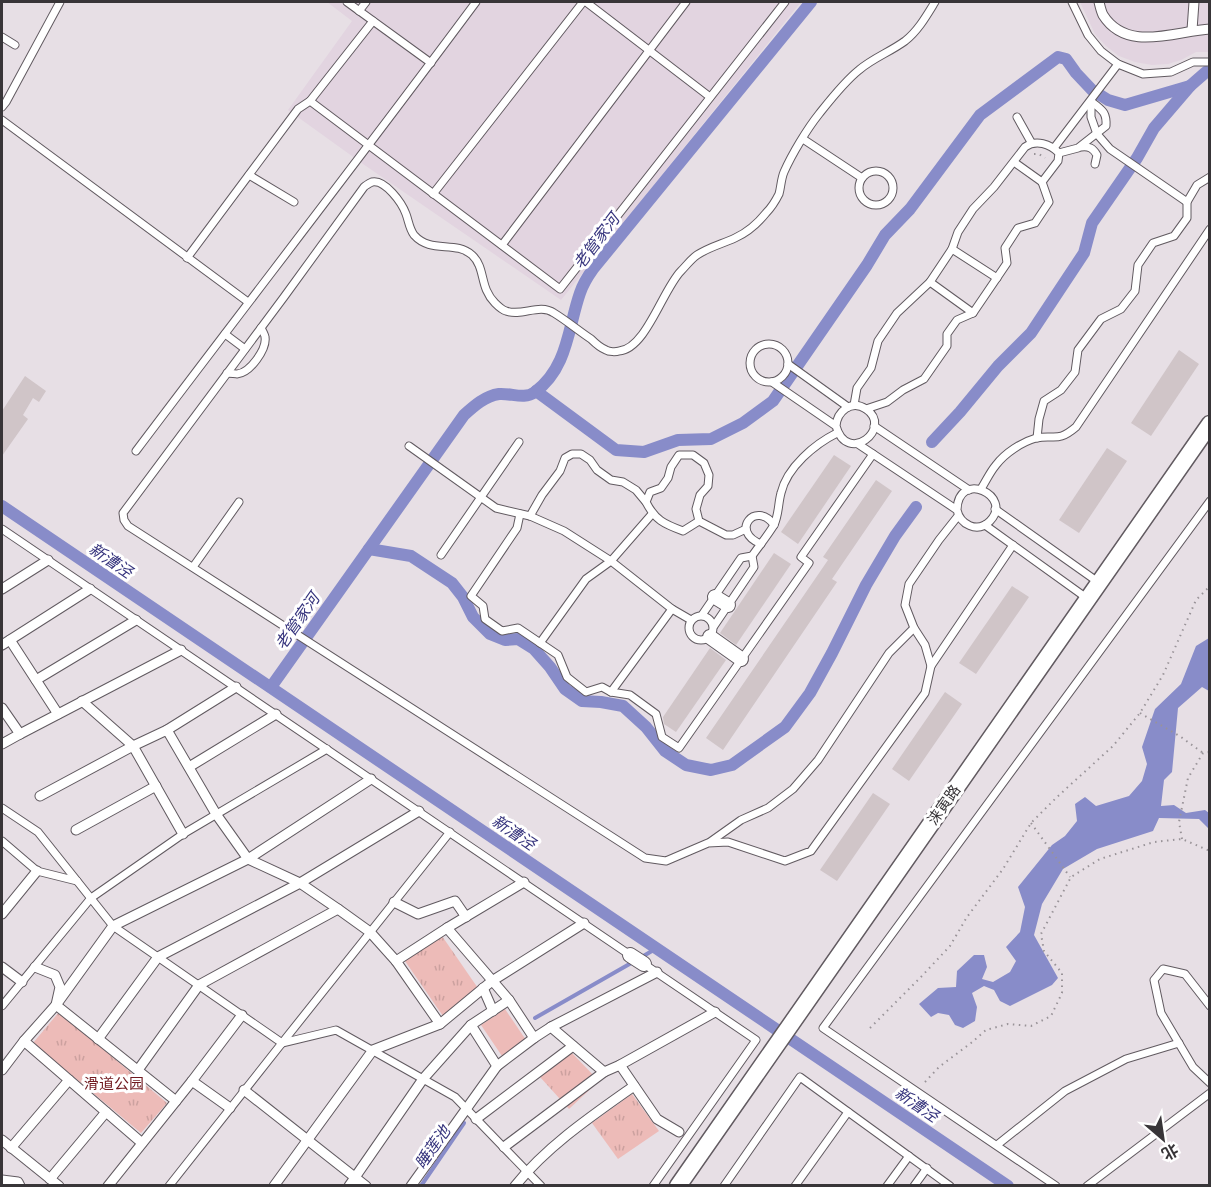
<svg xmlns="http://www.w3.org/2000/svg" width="1211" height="1187" viewBox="0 0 1211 1187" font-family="Overpass,'Noto Sans SC',sans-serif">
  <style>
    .built { fill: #e2d4e0 }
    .grass { fill: #edbbb8 }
    .park { fill: url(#park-tufts) }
    .water { fill: #888cc9 }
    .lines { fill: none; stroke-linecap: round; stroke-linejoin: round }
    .stream { stroke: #888cc9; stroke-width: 4 }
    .canal { stroke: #888cc9; stroke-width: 12 }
    .building { fill: #d0c5c8 }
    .service-casing { stroke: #615a60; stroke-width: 9 }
    .pedestrian-casing { stroke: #615a60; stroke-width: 11 }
    .minor-casing { stroke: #615a60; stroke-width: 16 }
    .tertiary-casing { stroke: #615a60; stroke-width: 19 }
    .path { stroke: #999398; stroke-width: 2; stroke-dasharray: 1.5 4.5; stroke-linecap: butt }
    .service { stroke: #fff; stroke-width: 7 }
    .pedestrian { stroke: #fff; stroke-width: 9 }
    .minor { stroke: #fff; stroke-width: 14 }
    .tertiary { stroke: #fff; stroke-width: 16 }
    .labels { text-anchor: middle; stroke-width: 6; stroke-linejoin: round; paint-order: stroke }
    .street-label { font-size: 15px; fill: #383538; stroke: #fff }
    .park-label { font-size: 15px; fill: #70191f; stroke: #fff }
    .water-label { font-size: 16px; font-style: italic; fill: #36347d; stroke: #fff }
  </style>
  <defs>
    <pattern id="park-tufts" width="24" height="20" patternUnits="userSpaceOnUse" patternTransform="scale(1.5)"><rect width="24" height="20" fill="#edbbb8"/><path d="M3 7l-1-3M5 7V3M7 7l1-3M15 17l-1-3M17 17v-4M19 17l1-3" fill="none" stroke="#cca19f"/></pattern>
  </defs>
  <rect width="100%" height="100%" fill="#e7dfe5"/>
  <g class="built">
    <path d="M327,2H801L561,300L363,164L288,110L352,21Z"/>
    <path d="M1080,2H1209V52H1196L1181,60L1168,64L1152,65L1135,62L1119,56L1106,46L1095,34Z"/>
  </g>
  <path class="grass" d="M505,1009L528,1043L504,1059L481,1025Z"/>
  <g class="park">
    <path d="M442,936L482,994L445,1019L405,961Z"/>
    <path d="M59,1012L167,1103L141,1133L33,1043Z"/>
    <path d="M569,1050L599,1081L569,1109L540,1077Z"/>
    <path d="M632,1094L659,1131L618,1159L592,1123Z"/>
  </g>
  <path class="water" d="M1209,638V691L1202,687L1178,708L1172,772L1164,780L1161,806L1174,805L1186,813L1205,810L1209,813V829L1199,819L1159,818L1153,831L1097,849L1063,869L1042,904L1034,935L1058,978L1052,985L1010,1006L1000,1001L994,990L984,986L972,993L977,1007L975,1021L963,1028L955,1025L949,1015L938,1013L931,1017L919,1004L938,988L956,987L957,971L974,955H984L987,967L982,979L993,982L1010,972L1016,961L1006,947L1020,932L1025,907L1018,887L1052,845L1065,836L1077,821L1075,804L1085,797L1096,806L1129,796L1142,781L1147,764L1142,747L1155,709L1181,684L1196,646Z"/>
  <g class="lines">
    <g class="stream">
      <path d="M640,958L657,948"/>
      <path d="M535,1018L633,962"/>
      <path d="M421,1186L464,1123"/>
    </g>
    <g class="canal">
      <path d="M536,391L616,450L644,452L678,440L711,439L743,423L773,401L867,265L885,235L910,209L980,115L1058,57L1066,59L1076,73L1092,90L1108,100L1125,105L1190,86"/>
      <path d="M932,442L960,412L998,366L1031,333L1084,253L1092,223L1137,158L1154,128L1190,86L1206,72"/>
      <path d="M2,506L1008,1186"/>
      <path d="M369,549L411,556L452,583L463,597L473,617L490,634L505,640L518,639L534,649L550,667L565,689L582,701L601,702L623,706L646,727L665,751L686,765L711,770L732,765L785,727L810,693L832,653L866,585L895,536L916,507"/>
      <path d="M271,687L464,415C474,406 485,396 499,394C512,393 524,400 535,392C568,368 568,327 580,293C583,284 588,276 593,269L811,2"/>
    </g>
  </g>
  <g class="building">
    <path d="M1179,350L1199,364L1151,436L1131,423Z"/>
    <path d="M25,376L46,391L39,402L33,398L23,415L28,419L2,456V411Z"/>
    <path d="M1107,448L1127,461L1079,533L1059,520Z"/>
    <path d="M834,455L851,466L798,544L781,532Z"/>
    <path d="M876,480L892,491L832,579L837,582L723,750L706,738L828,560L823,557Z"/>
    <path d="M774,553L791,564L736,645L720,633Z"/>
    <path d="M1012,586L1029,597L976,674L959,663Z"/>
    <path d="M710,648L726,660L676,732L664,724L663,717Z"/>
    <path d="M945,692L962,704L909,781L892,769Z"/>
    <path d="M873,793L890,804L837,881L820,870Z"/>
  </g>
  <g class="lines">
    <defs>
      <g id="service">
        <path d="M347,2L431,63"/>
        <path d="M586,2L710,97"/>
        <path d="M935,2C927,15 918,31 905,41C890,52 873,58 859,70C844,82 831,99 819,114C807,129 792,154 784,172C781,179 781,187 779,194C776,200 771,208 766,213C758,223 746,233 735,238C722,244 709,247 697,255C691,259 686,266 681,271C663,289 646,349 619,351C616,352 609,352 606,350C601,348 595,343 591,339C579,331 567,321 554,313C539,303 522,317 506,311C502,310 498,306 495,303C479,287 486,268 472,255C455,240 431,254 414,235C409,228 409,222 406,214C402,203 385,179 372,182C370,183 365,186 364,187L284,297L123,513L124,520L128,526L645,858L666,861L708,843L728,842L785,861L811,851L925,693L931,666L925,645L914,628L905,605L909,584L939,540L958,516"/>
        <path d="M1072,2L1088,35L1101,51L1118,64L1143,74L1171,72L1193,62H1210"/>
        <path d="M359,11L366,2"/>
        <path d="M373,21L310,101L560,289L785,2"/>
        <path d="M2,37L15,45"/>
        <path d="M1091,101V117L1097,134L1110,149L1187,202"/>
        <path d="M2,107L6,102L60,2"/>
        <path d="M1017,117L1031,142"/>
        <path d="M2,120L248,302"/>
        <path d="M803,139L862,178"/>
        <path d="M1081,147C1089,146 1093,148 1097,155L1095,164"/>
        <path d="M1054,148L1118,64"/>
        <path d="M1059,153L1078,148L1106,126C1107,111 1101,110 1091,101"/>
        <path d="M1014,162L1042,182"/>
        <circle cx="876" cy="188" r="17"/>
        <path d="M249,175L294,202"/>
        <path d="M433,194L583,2"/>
        <path d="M502,245L686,2"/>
        <path d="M952,249L997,278"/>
        <path d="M187,258L298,109L310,101"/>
        <path d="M930,282L973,313"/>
        <path d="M225,334L245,349"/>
        <circle cx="769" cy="363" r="19"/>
        <path d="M788,364L848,407"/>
        <path d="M227,373C229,373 236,374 237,374C250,373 267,349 265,337C265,335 262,330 261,328"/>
        <path d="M772,382L836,426C847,466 894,428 866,409C851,399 837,412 836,426"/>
        <path d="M854,405L857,388L871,368L878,341L897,313L930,282L952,249L958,232L973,209L994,187L1025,147C1036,139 1050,144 1059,153L1058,161L1042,182L1049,202L1035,223L1018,228L1005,248L1007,263L973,313L957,320L947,334V346L924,379L903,390L887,402L866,409"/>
        <path d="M874,426L969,490"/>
        <path d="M1037,438L1039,419L1044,401L1061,390L1075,372L1078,350L1101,319L1121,309L1135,291L1138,265L1153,243L1174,236L1187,218V202L1197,185L1210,177"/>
        <path d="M858,444L957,510C960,524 977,534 990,521C1014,496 958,469 957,510"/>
        <path d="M409,446L496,508L530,516L564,531L611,561L672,609L691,620"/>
        <path d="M136,451C249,301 364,153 476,2"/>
        <path d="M981,489C986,481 990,472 996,465C1005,453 1022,442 1036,438C1055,434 1057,443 1076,427L1210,229"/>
        <path d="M995,509L1098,582"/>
        <path d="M520,514L517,528L471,596L483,606L485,619L502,631L518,628L558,655L567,677L586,692L602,687L611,692L630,695L656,714L662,737L679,748L809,563L801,557L873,454"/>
        <path d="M530,516L542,495L560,471L565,458L572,454H581L590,460L597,470L611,480L623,482L636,490L646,502"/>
        <path d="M699,521L683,531C664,524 655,520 646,502L650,492L661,488L668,478L671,467L679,455H693L704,463L709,475L708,486L700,495L696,509L699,521L726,535H733L746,529"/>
        <path d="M985,525L1088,599"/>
        <path d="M2,529L630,955"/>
        <path d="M761,544C729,531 756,500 774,525"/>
        <path d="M441,555L519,442"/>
        <path d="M193,567L239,502"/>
        <path d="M702,615L741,558L752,556C759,546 768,535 774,525C779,514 778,504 781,493C787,467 815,444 837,433"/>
        <circle cx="701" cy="628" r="12"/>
        <path d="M714,626L754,567L752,556"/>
        <path d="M540,643L586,579L611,561L652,514"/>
        <path d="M931,666L1013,545"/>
        <path d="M611,692L672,609"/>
        <path d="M2,808L38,832L113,926L282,1043L169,1186"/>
        <path d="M2,841L37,871L77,881"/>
        <path d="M710,842L741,820L768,808L793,789L818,760L889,653L914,628"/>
        <path d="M644,964L756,1040L653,1186"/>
        <path d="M2,1006L91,898L183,834L327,749"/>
        <path d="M1210,1006L1185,974L1163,969L1154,980L1161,1013L1193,1067L1210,1083"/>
        <path d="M282,1043L336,1030L455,1097L541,1186"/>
        <path d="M282,1043L450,832"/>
        <path d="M997,1145L1065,1091L1126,1059L1179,1043"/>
        <path d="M724,1186L800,1077L950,1186"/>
        <path d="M795,1186L848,1112"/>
        <path d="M887,1186L909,1156"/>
        <path d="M914,1186L927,1168"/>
        <path d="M1056,1186L823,1028L1210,501"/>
        <path d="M1087,1186L1210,1093"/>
      </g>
      <g id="pedestrian">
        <path d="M1099,2C1100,6 1101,11 1103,15C1127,53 1175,31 1210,29"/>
        <path d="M1192,30L1194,2"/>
        <path d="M2,589L48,560"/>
        <path d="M10,640L58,714"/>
        <path d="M2,645L90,589"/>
        <path d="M36,680L136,620"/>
        <path d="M82,701L133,746L167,730L216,814L248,859L300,883L338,909L370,932L396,961L447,928L509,1000L534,1038L551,1027L604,1072L620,1065L657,1119L679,1132"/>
        <path d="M2,708L20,734L2,744"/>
        <path d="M167,730L236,687"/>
        <path d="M20,734L181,650"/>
        <path d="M189,767L276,714"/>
        <path d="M40,796L133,746L183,834"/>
        <path d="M76,830L156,786"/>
        <path d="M394,902L418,914L455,901L466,917"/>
        <path d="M2,914L37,871"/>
        <path d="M447,928L524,882"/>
        <path d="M2,967L22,982"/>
        <path d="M35,967L55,975L60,987L56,1005L176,1101"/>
        <path d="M483,988L493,1011"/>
        <path d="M440,1024L492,981L584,923"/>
        <path d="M471,1025L509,1000"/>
        <path d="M551,1027L657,972"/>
        <path d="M98,1039L158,957L300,883L419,811"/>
        <path d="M24,1041L56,1005L113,926L248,859L371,779"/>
        <path d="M620,1065L715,1012"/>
        <path d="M497,1066L534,1038"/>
        <path d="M2,1070L24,1041L142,1143"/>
        <path d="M138,1070L199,985L338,909"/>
        <path d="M244,1090L366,1186"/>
        <path d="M230,1108L192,1081L242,1015"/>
        <path d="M476,1119L573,1046"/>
        <path d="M2,1140L59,1186"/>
        <path d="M504,1147L604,1072"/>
        <path d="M11,1148L69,1080"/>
        <path d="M50,1179L106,1112"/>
        <path d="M2,1180L18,1182L20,1186"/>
        <path d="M108,1186L192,1081"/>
        <path d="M274,1186L373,1050L440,1024L396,961"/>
        <path d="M349,1186L423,1079L471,1025L497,1066L411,1186"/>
        <path d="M515,1186C547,1146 593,1115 634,1086"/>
      </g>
      <g id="minor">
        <path d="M715,597L728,605"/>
        <path d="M710,637L741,659"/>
        <path d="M630,955L644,964"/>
      </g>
      <path id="tertiary" d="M678,1186L1210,424"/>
    </defs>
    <use href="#service" class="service-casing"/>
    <use href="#pedestrian" class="pedestrian-casing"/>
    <use href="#minor" class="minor-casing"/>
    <use href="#tertiary" class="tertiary-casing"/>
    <g class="path">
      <path d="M1034,154H1039L1045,158"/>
      <path d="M1140,713L1181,737L1203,753"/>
      <path d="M1031,823L1070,877"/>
      <path d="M1182,839L1179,822L1188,778L1203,753L1210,752"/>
      <path d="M870,1028L920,978L950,946L967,917L1003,869L1031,823L1057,797L1113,746L1140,713L1163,675L1196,600L1210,586"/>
      <path d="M925,1082L939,1067L971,1043L986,1030L1008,1024L1031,1026L1051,1016L1062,993V973L1044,951L1041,934L1071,877L1100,859L1154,842L1182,839L1210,851"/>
    </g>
    <use href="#service" class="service"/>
    <use href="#pedestrian" class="pedestrian"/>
    <use href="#minor" class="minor"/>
    <use href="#tertiary" class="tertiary"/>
  </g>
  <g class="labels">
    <g class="street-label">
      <text transform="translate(944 805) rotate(-55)" y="5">涞寅路</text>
    </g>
    <g class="park-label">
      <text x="114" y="1089">滑道公园</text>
    </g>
    <g class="water-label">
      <text transform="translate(596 241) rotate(-53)" y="6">老管家河</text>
      <text transform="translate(111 560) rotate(34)" y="6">新漕泾</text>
      <text transform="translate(297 621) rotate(-55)" y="6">老管家河</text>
      <text transform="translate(514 832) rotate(34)" y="6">新漕泾</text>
      <text transform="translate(917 1104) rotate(34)" y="6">新漕泾</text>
      <text transform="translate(432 1147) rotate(-55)" y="6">睡莲池</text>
    </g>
  </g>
  <rect width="1211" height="1187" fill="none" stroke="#383538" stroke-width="6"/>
  <g transform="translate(1163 1139) rotate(151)" stroke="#ffffff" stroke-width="4.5" paint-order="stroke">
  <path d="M0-4.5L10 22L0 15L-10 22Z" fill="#383538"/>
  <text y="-9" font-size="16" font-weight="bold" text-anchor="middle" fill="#383538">北</text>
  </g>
</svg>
